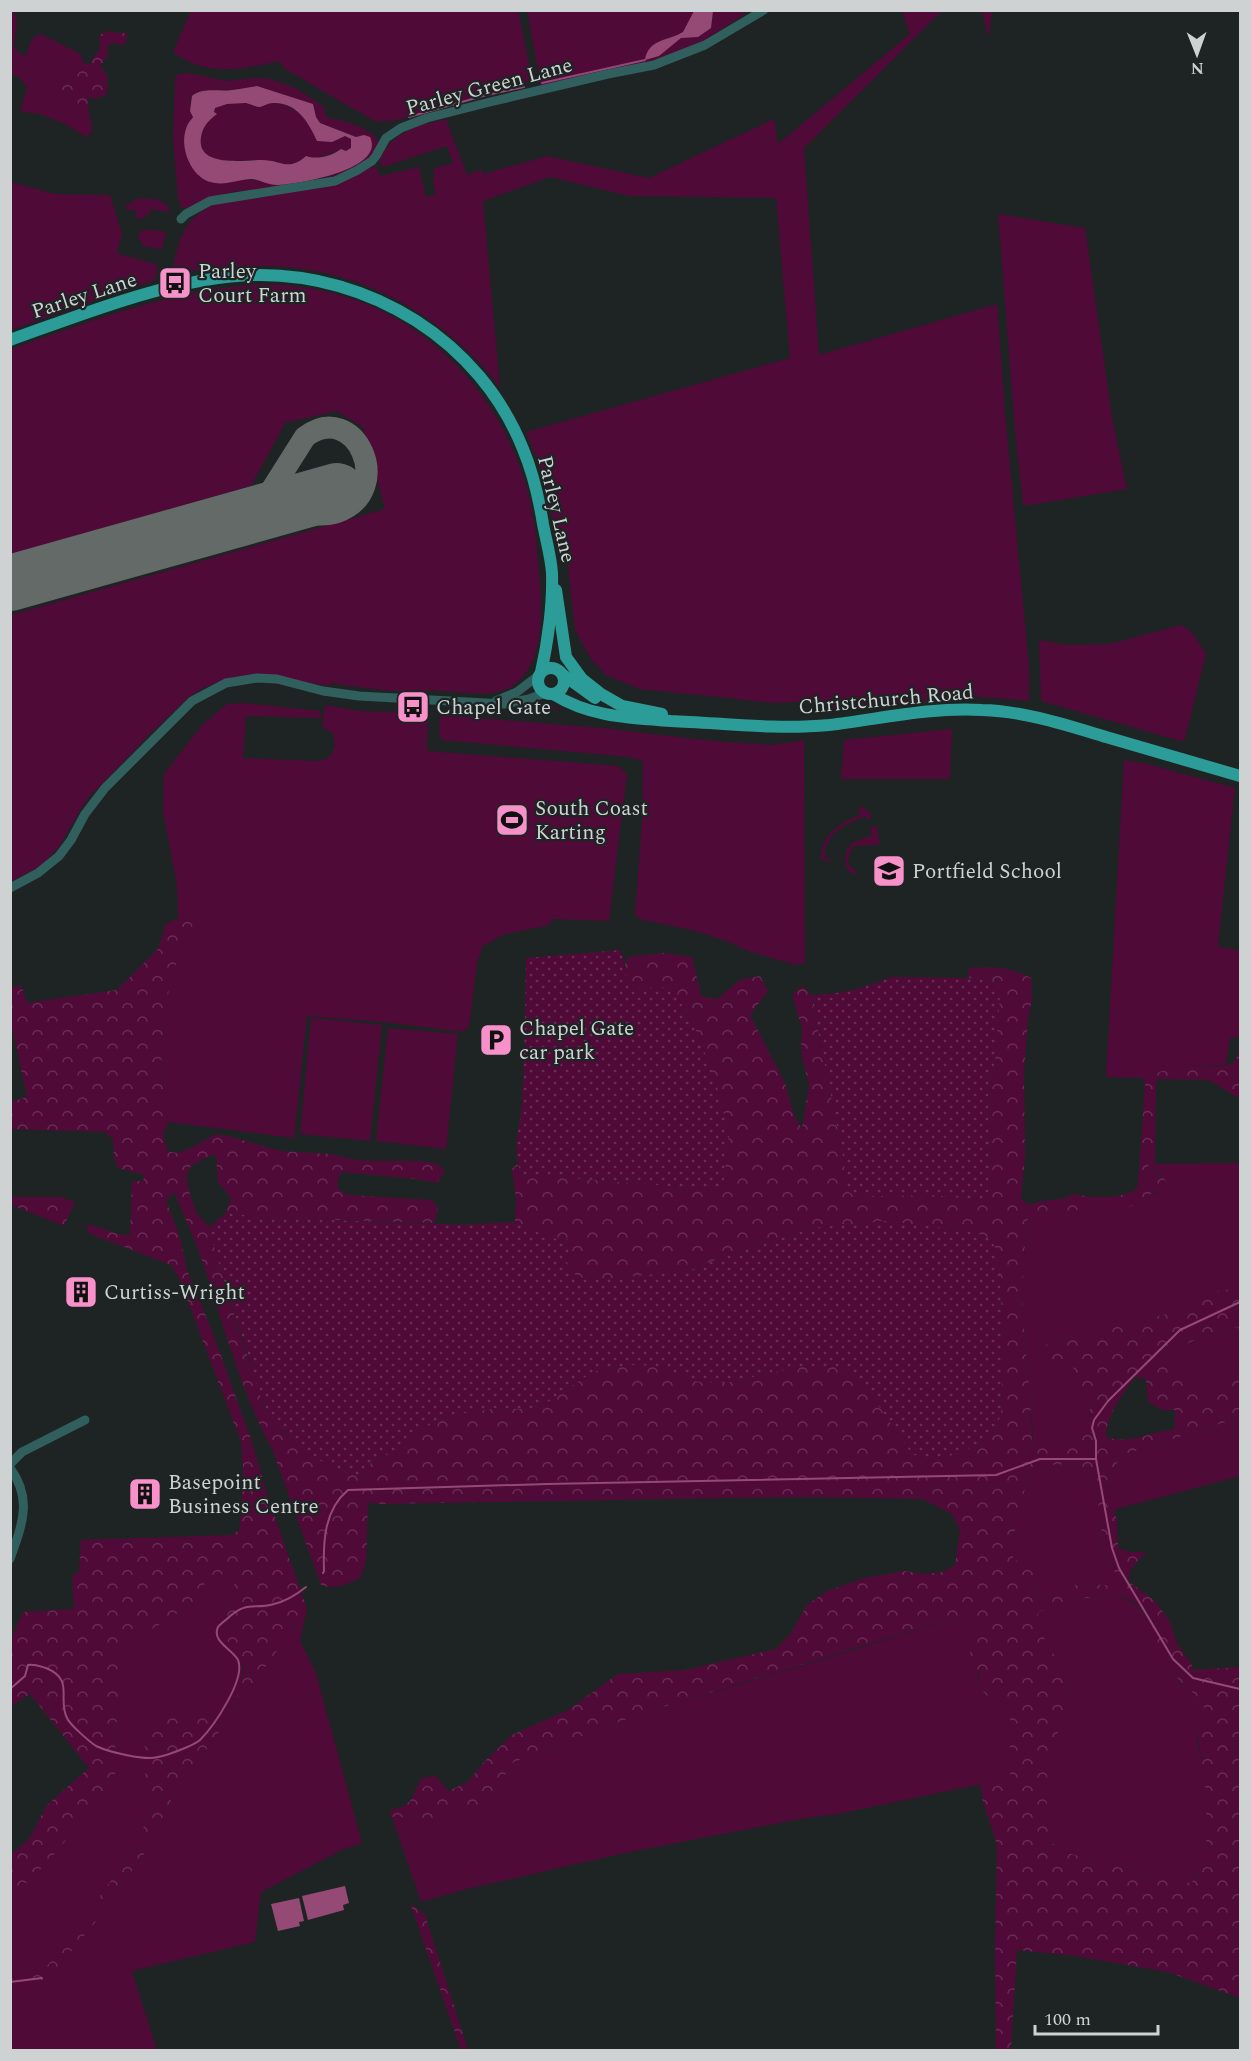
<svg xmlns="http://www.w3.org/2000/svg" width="1251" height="2061" viewBox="0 0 1251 2061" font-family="Spectral,serif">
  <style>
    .green { fill: #500a38; fill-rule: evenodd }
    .forest { fill: url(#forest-crowns); fill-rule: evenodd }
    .park { fill: url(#park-dots) }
    .water { fill: #954a75; fill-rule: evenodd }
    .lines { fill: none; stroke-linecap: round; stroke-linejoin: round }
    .stream { stroke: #954a75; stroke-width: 2 }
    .taxiway { stroke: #646a68; stroke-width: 22 }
    .runway { stroke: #646a68; stroke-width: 56 }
    .minor { stroke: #305f5d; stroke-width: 9 }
    .major { stroke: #2b9c97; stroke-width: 12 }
    .labels { text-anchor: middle; stroke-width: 4.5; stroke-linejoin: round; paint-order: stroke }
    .street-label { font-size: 21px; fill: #ced2d2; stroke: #1d2423 }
    .poi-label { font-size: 21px; fill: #ced2d2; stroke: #1d2423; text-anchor: start }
  </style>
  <defs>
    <pattern id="forest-crowns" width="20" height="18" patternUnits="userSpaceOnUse" patternTransform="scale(1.5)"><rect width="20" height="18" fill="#500a38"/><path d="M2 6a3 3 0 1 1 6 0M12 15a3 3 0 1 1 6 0" fill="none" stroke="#682d54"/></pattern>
    <pattern id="park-dots" width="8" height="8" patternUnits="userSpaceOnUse" patternTransform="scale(1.5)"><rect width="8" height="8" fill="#500a38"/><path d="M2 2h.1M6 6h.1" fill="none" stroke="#682d54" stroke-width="1.8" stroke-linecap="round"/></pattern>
  </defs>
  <rect width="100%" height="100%" fill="#1d2423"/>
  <g class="green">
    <path d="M518,10L530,68L528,81L398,120L376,122L285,69L279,61C241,70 206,77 173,52L191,11Z"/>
    <path d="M742,10L744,15L701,42L651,62L540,87L539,75L527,11Z"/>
    <path d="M10,11H14L17,21L14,48L25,57L32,39L41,34L81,54L83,63L73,79L61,82L57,81L85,114L88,110L92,126L91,133L86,137L65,124L40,114L22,112L21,108L27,88L21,79L11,73Z"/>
    <path d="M902,11H992L989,38L982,12H941L804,148L819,355L997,304L1005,412L1029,666V701L971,696L837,710L818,701L774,703L640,689L606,675L591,659L575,630L567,558L560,549L538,462L526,432L790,358L776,198L630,196L550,177L483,201L500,387C451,324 377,277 296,268C255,263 213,269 172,272C179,239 183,218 217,203L359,172L376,166L380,176L419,167L426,197L436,194L432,179L435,178L433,169L453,163L447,146L383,167L379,162C389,132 420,125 446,119L467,175L481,169L483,174L547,156L649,178L774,119L778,144L910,34Z"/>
    <path d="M189,73L225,81L256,78L271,79L296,88L323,106L327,118C341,119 372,128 379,142L371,158L332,179L257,191H236L189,209L182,208L178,199L173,137L175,78L179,74ZM257,86L313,104L316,117L320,123L356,137L362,135L367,155C344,176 310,183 280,185C270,186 262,180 253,180C240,179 227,182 215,183L184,140L186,128L193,116L190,99L195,93L207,90H233Z"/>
    <path d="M246,103L259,107L272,103L285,105L343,137L345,136L352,139L351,148L346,151L343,149C330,153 319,160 305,156C290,172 278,159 261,160C243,160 196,167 201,137C203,126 208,121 216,115L214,111L215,108L227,104Z"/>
    <path d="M10,182L56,194L110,195L122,234L117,253L158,265L155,280L11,330Z"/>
    <path d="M136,199C148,198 164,197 170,210L167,212L150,209L149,216L144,215L143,219L136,218L137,211L127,210L125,207Z"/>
    <path d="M998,214L1085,228L1113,423L1127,489L1030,505H1023L1015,431Z"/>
    <path d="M148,229L166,232L162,249L142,246V241L138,240L139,232Z"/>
    <path d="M262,284C290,285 317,288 343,296C431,322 497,393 524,479C535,512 537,548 540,583C542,618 544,665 511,687C493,698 463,692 443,691C428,690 413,691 398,691C375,690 352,686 330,683L329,686L259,674L233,677L203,688L190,696L150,734L89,797L79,812L59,847L39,867L11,881V615L385,509L363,427L336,411L285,423L251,486L11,554V349C93,320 174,289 262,284Z"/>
    <path d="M1181,625L1192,632L1206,654L1184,742L1041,701L1039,640L1066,645L1110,644Z"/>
    <path d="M245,703L320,711L322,718L246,716L243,758L318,761L329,758L335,746L333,733L322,727L325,705L359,711L428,713L427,751L618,766L627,774L609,921L551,919L550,925L505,934L483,946L477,963L469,1027L463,1032L383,1022L307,1016L294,1138L168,1122L161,1066L165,1005L179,947L177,886L163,811L164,774L202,725L227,704Z"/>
    <path d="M541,703L563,709L515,707Z"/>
    <path d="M440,715L603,728L702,740L772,745L804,740L805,963L796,965L751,952L726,941L692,930L643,920L635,916L642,820L643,761L629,757L442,740L439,733Z"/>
    <path d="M952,729L950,779H841L844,740Z"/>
    <path d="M1124,760L1147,764L1235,788L1218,946L1240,951V1037L1230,1038L1226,1065L1189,1067L1162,1071L1143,1078L1106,1077Z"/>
    <path d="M861,806L871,814V817L868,821L866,816C846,824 824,833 825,858L831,859L829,862L821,859C819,836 841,822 860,815L858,808Z"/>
    <path d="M873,826L877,827L880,841L878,845L854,846C847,856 845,864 857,872L856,875L848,871L845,863L846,852L852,843L872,835L870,828Z"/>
    <path d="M311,1018L382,1025L370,1141L300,1134Z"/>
    <path d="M388,1028L458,1034L446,1149L376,1141Z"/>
    <path d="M1240,1163V1288L1190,1308L1041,1346L1071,1357C1074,1373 1081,1392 1092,1404L1089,1413L1083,1417L1081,1430L1070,1438L1032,1448L1033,1436L1023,1313V1265L1028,1217L1099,1205L1128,1207L1141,1203L1148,1195L1159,1192L1162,1174L1148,1167L1149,1164Z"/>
    <path d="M1238,1327L1239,1369L1227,1385L1193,1388L1168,1365L1165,1354L1210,1333Z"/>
    <path d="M1232,1420L1240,1428V1476L1113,1510L1105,1484L1118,1461L1126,1454Z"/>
    <path d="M1075,1464L1088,1469L1095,1477L1104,1551C1112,1560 1116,1568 1114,1580L1108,1585L1077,1584L1057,1595L1038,1599L1037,1588L1013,1558L1015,1530L1028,1476L1046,1465Z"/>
    <path d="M215,1572L236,1577L225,1623L227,1624L225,1629L240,1650L243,1657V1685L236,1699L215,1729L143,1757L152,1759L144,1777L162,1796L147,1818L137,1844L59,1953L40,1973L11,1978V1894L23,1886L81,1822L118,1770L114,1732L119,1714L120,1649L192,1604L203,1586Z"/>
    <path d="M1111,1595C1157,1603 1155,1646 1178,1679C1184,1688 1201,1694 1204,1705C1206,1713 1198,1723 1197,1731C1196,1743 1202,1760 1204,1772C1209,1804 1212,1857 1191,1883L1154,1877L1064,1852L1049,1841L1046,1787L1048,1770L1072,1676C1053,1655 1040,1641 1038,1611L1077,1599Z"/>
    <path d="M307,1609L300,1641L316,1673L362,1843L342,1850L261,1892L255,1942L132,1971L157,2050H11L10,1987L45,1982L94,1924L144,1854L167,1817L171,1799Z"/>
    <path d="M967,1614L974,1630L979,1687L989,1698L1010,1705V1778L843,1813L800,1819L625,1853L467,1889L421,1902L392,1817L434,1818L499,1785L512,1763L640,1714L854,1650Z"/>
  </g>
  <g class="forest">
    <path d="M109,31L131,34H128L124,45L112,43L107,47L108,55L100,67L107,74L108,87L106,95L94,99L90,97L87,99C90,105 90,109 85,114L77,113L73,109L74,100L60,94L56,81L62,82L73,79L83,63L90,64L100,48L99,38L101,34Z"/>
    <path d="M174,920L191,922L193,928L184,933L165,1006L161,1066L168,1122L163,1136L168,1151L176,1153L189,1149L216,1134L228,1136L280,1151L330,1154L350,1159L371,1161H420L438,1164L445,1171L437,1183L416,1179L342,1172L338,1178V1189L348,1195L432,1200L438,1208L435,1223L273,1218L226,1213L231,1198L218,1182L216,1155L209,1156L191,1166L186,1176L190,1195L198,1215L209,1227L229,1299L264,1406L285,1434L309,1452L337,1470L358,1475L374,1460L406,1447L413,1434L446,1416L498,1408L528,1409L548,1402L594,1371L633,1365L656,1366L726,1383L803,1366H834L853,1374L943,1458L962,1452L988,1438L1001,1416L1003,1342L1000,1278L984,1235L960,1230L886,1221L812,1228L725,1256L689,1271L594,1280L578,1277L566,1267L569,1240L550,1238L515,1222L516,1199L512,1169L517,1164L522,1174L706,1189L695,1028L673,989L659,987L629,989L624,969L627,957L664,953L692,957L701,996L717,999L740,980L760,976L768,991L750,1015L785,1083L794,1115L802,1129L809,1085L801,1053L802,1028L792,995L802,986L811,995L843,1156L846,1183L850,1193L867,1196L935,1195L988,1201L990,1172L988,1090L995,1060L996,982L969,978L968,968C994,967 1008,966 1031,978L1032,999L1028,1020L1024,1071L1025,1157L1021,1199L1029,1205L1038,1202L1065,1198L1074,1194L1091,1197H1113L1133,1192L1138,1186L1145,1084L1143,1078L1162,1071L1189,1067L1228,1066L1236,1060L1240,1045V1099L1209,1080L1156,1079L1155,1164H1149L1148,1167C1157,1174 1167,1175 1167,1188L1148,1195L1141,1203L1128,1207L1099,1205L1067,1213L1028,1217C1024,1249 1022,1281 1023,1314C1026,1359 1032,1404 1032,1448L1070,1438L1081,1430L1083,1417L1089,1413L1092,1404C1081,1392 1074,1374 1071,1357L1062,1360L1042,1359L1041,1346L1190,1308L1196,1294L1240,1288V1428L1232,1420L1126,1454L1118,1461L1105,1484L1117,1520L1118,1548L1130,1552H1146L1131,1569L1128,1581L1155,1601L1170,1622L1177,1643L1192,1665L1193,1670L1240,1667V1998L1168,1972L1075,1956L1017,1950L1011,2050H996L995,1947L997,1845L983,1802L980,1784L1010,1778V1705L989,1698L979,1687V1673L968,1663L974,1630L967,1614L640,1714L512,1763L499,1785L478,1805L434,1818L392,1817L389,1811C418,1803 408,1799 422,1778L436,1776L448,1791L468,1782L484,1762L512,1735L568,1710L618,1674L685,1670L776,1649L791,1633L807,1605L827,1591L865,1578L904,1571L926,1574L943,1572L955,1565L960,1530L951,1513L922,1499L802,1497L375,1504L372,1502L368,1504L366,1562L360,1578C348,1584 334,1590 321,1585L272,1449C240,1390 223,1323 202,1260C194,1237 183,1214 174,1192L166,1201L180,1237L187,1270L212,1331L252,1442L267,1494L307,1609L171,1799L167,1817L144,1854L94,1924L45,1983L11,1987V1978L40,1973L59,1953L137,1844L147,1818L162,1797L149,1790L144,1777L151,1759L143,1757L148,1728L151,1719L198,1711L215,1729C232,1705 253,1681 240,1650L230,1646L224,1633L227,1625L225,1623L236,1577L215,1573L203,1586L192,1604L120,1649L122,1691L119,1714L114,1732L116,1752L119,1755L118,1770L81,1822L47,1863L23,1886L11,1894L10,1855L29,1839L47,1805L89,1768L30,1694L11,1706V1638L23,1612L74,1609L72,1577L79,1571L81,1540L232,1535L240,1529L243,1469L241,1442L179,1278L171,1265L90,1234L86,1227L87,1225C103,1226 114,1236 130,1235L132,1181H143L145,1175L118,1168L114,1158L113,1139L105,1132L11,1129V1102L27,1097L11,1023V988L21,985L27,1003L117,990L158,949L166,924ZM1238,1327L1239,1369L1227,1385L1193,1388L1168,1365L1165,1354L1210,1333ZM1135,1377L1146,1379L1148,1402L1162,1410H1175L1174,1430C1149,1431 1133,1445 1106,1437C1106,1416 1123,1394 1135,1377ZM1075,1464L1088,1469L1095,1477L1104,1551C1112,1560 1116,1568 1114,1580L1108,1585L1077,1584L1057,1595L1038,1599L1034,1573L1013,1558L1015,1530L1028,1476L1047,1465ZM1111,1595L1123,1597L1135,1603L1148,1615L1164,1662L1179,1680L1203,1702L1204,1708L1197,1732L1205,1781L1207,1838L1198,1874L1191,1883L1154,1877L1064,1852L1049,1841L1046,1787L1048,1770L1072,1676C1054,1655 1040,1641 1038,1612L1077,1599Z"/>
    <path d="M10,1197H61L75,1202L64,1226L11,1205Z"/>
    <path d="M410,1903L425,1915L468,2050H461Z"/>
  </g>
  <g class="park">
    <path d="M621,950L629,989L659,987L673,989L695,1028L715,1079L729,1135L723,1187L706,1189L522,1174C510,1152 521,1125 522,1101C525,1054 525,1005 526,958Z"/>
    <path d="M891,977L969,978L996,982L1000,995L995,1060L988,1090L990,1172L988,1201L935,1195L867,1196L850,1193L846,1183L843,1156L811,995C841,994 864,989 891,977Z"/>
    <path d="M226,1213L273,1218L463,1225L515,1222L550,1238L570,1240L566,1267L578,1277L594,1280L689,1271L725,1256L812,1228L886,1221L960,1230L985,1235L995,1246L1000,1278L1003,1342L1001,1416L988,1438L962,1452L943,1458L926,1459L912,1454L865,1386L853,1374L834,1366H803L726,1383L698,1382L656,1366L633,1365L594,1371L548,1402L528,1409L498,1408L446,1416L413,1434L406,1447L374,1460L358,1475C326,1472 279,1434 265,1406C257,1391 253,1371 248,1354C234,1312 220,1270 209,1227Z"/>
  </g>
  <g class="water">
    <path d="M694,11H713L711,28L698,37L681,38L659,56L645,60C648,39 668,41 683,32Z"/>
    <path d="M257,86L313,104L316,117L320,123L356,137L364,135L370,137C386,170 298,184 279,185C269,186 261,180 252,179C240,179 227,185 215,183C192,181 179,148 186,129C187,124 191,120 193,117L190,111L192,96C203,87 218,92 232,90C240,89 249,87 257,86ZM246,103C250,104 256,107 260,107C264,106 268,103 273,103C297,102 309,123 317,141L332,142L345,136L351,139V148L346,151L341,149C332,156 317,160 306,156C288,172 282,160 262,160C244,160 196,168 201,137C203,126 208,121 217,114L214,112L215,108L227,104Z"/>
    <path d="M345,1886L349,1903L343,1905L344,1910L308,1920L302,1896Z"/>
    <path d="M299,1898L304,1921L299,1922L300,1926L278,1931L271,1904Z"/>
  </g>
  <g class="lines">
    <g class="stream">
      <path d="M542,83L645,60"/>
      <path d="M409,117L483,96L524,87"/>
      <path d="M1096,1459L1112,1548L1119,1568L1173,1659L1193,1678L1240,1689"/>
      <path d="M323,1573L324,1571C323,1542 324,1510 348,1490L547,1484L996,1475L1040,1459H1096V1441L1092,1428L1094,1420L1108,1401L1180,1330L1240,1302"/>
      <path d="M10,1689L25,1676L28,1665C35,1664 39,1666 46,1668C75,1680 57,1698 67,1718C70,1725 90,1742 96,1746C109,1752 145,1761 158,1757C168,1755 193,1746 200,1740C214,1726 246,1679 238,1660C233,1650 211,1641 218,1627C220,1624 226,1620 228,1618C248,1600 253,1610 274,1604C287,1601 296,1595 306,1587"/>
      <path d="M10,1982L42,1978"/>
    </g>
    <path class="taxiway" d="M248,515L262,505L305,437C355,398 397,491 337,512C320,518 300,511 282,511C274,511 267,512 259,512"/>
    <path class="runway" d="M10,583L337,491"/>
    <g class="minor">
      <path d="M181,219L186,214L210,201L335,181L356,171L372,161L376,156L386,138L401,128L427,118L490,102L608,74L654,65L705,45L764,10"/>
      <path d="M496,701L517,692L539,675"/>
      <path d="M10,888L38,873L59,856L71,840L85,814L105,788L192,701L226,683L257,678L277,679L323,691L359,696L504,704L529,699L545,693"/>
      <path d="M10,1464L22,1452L85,1420"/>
      <path d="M10,1468C33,1499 22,1525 10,1559"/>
    </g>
    <g class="major">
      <path d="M10,340C86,313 174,277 255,275C370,273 480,341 523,449C533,473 539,499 543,524C546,540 551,557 552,573C553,603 548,642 541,672"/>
      <path d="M556,590L566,657L582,679L601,694L622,706L662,714"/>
      <circle cx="551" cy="681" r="13"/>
      <path d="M562,674L595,698"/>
      <path d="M553,694C590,717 628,718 671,721C723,723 776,730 829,725C880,719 930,707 982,710C1024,711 1066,725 1106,737C1151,750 1196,763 1240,776"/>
    </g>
  </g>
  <defs>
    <symbol id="bus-square" viewBox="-11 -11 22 22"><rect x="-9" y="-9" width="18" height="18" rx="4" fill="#f890ca" stroke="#1d2423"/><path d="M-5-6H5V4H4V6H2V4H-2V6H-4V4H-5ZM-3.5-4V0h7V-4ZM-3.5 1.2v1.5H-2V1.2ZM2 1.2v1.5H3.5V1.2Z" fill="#111"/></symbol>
    <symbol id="stadium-square" viewBox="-11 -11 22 22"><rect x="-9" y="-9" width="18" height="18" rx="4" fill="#f890ca" stroke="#1d2423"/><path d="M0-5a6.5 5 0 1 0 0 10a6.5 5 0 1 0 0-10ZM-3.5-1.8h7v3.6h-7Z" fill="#111"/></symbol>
    <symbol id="school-square" viewBox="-11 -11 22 22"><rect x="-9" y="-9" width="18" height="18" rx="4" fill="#f890ca" stroke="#1d2423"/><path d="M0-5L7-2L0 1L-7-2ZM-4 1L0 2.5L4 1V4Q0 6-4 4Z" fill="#111"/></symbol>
    <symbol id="parking-square" viewBox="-11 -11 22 22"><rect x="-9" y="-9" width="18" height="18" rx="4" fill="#f890ca" stroke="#1d2423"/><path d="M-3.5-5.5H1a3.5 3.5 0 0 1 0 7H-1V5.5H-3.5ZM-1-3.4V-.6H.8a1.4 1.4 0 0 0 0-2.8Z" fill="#111"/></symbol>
    <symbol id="building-square" viewBox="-11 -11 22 22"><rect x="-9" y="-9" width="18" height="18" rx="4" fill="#f890ca" stroke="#1d2423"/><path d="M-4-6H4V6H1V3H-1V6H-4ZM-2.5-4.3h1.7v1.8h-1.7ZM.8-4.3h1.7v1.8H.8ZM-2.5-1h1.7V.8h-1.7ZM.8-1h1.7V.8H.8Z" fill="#111"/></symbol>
  </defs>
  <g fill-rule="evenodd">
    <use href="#bus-square" x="156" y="264" width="38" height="38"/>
    <use href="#bus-square" x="394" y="688" width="38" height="38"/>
    <use href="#stadium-square" x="493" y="801" width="38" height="38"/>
    <use href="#school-square" x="870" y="852" width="38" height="38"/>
    <use href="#parking-square" x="477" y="1021" width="38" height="38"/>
    <use href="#building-square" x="62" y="1273" width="38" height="38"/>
    <use href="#building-square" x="126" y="1475" width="38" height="38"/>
  </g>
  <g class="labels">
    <g class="street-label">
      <text transform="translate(489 86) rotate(-15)" y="7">Parley Green Lane</text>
      <text transform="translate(84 295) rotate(-18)" y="7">Parley Lane</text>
      <text transform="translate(557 509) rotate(77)" y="7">Parley Lane</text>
      <text transform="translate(886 699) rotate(-5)" y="7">Christchurch Road</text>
    </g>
    <g class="poi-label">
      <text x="198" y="278">Parley<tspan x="198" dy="24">Court Farm</tspan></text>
      <text x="436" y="714">Chapel Gate</text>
      <text x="535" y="815">South Coast<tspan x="535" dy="24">Karting</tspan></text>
      <text x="912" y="878">Portfield School</text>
      <text x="519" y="1035">Chapel Gate<tspan x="519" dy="24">car park</tspan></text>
      <text x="104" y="1299">Curtiss-Wright</text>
      <text x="168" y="1489">Basepoint<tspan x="168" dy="24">Business Centre</tspan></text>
    </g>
  </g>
  <rect width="1251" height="2061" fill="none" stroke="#ced2d2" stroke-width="24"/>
  <g transform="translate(1197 54) rotate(179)" stroke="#1d2423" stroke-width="4.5" paint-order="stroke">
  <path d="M0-4.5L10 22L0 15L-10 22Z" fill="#ced2d2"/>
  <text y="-9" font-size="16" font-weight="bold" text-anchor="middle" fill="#ced2d2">N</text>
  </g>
  <path d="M1035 2025v9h123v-9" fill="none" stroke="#ced2d2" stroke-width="3"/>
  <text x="1044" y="2025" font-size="18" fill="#ced2d2" stroke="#1d2423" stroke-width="4.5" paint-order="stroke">100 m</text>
</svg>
